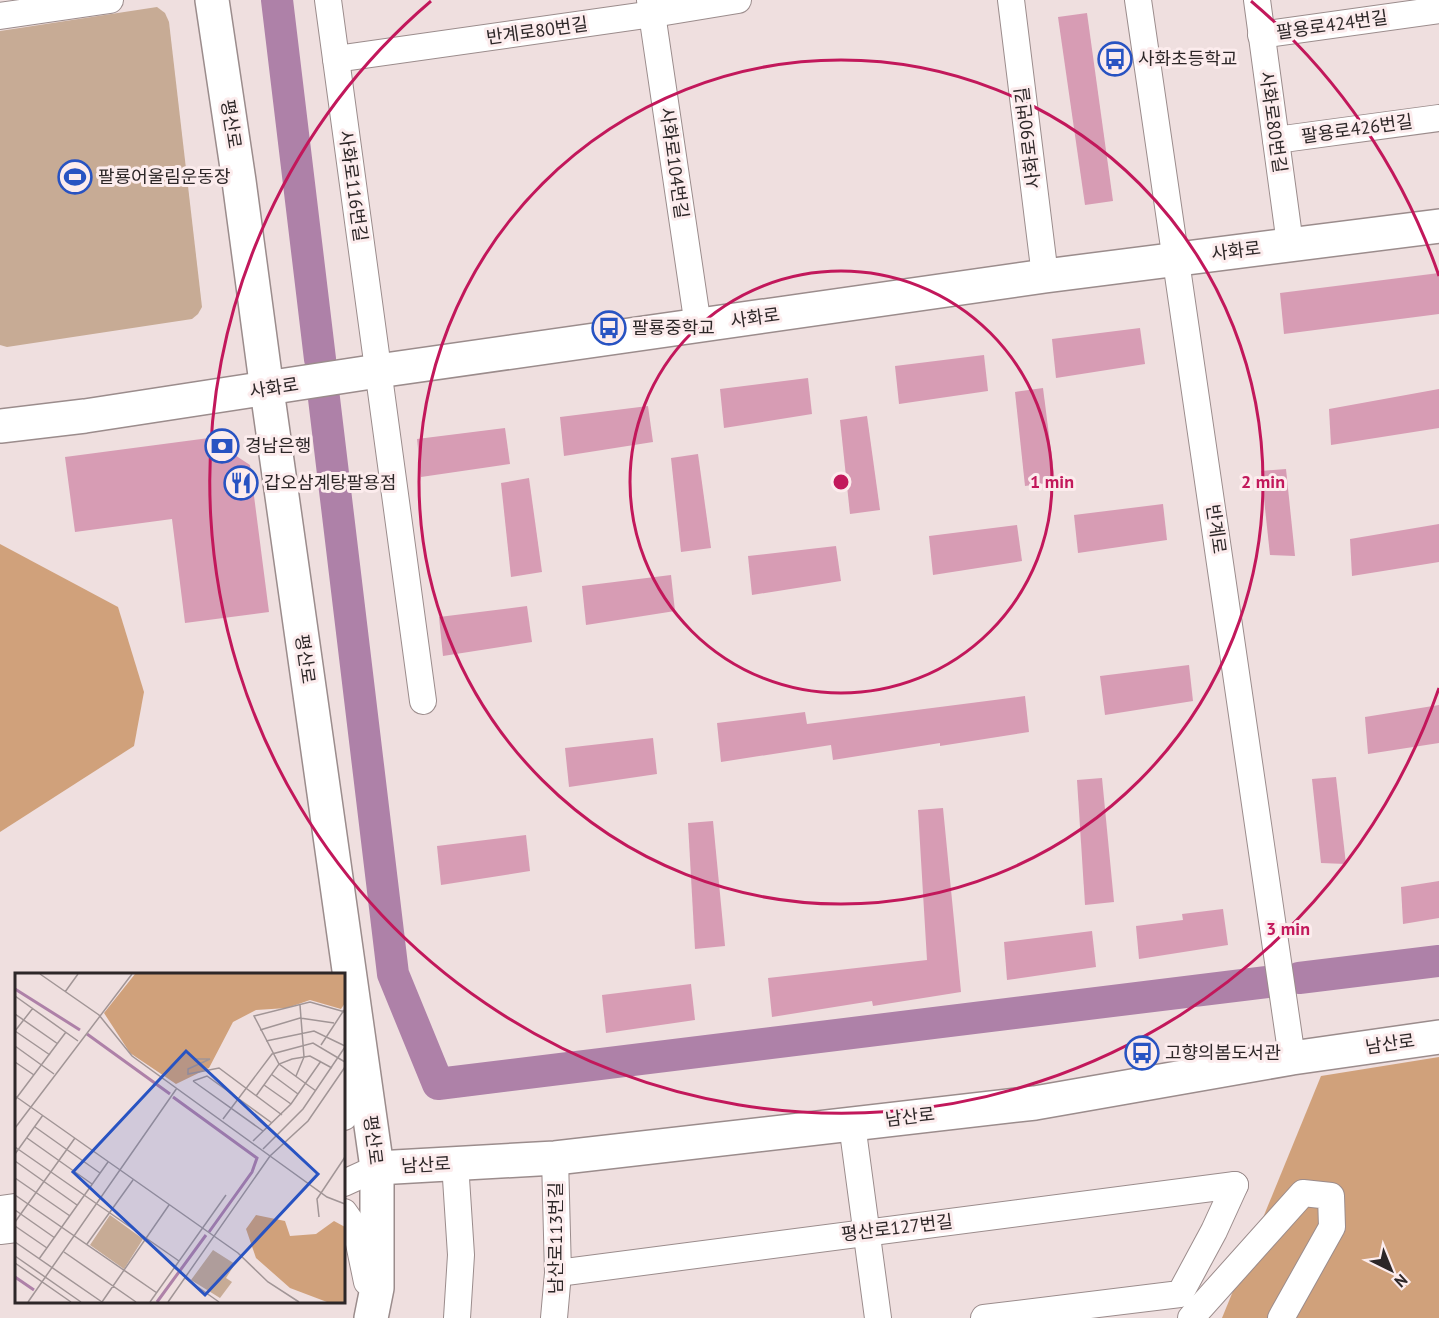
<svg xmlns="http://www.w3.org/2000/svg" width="1439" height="1318" viewBox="0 0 1439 1318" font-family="'PT Sans','Noto Sans KR',sans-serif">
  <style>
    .green { fill: #c7ab95 }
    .forest { fill: #d0a17b }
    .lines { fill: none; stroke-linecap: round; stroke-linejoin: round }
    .river { stroke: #ae81a8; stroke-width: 32 }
    .building { fill: #d79cb4 }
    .minor-casing { stroke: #9b8c8c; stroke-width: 28 }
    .major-casing { stroke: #9b8c8c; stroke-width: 36 }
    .minor { stroke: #fff; stroke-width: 26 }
    .major { stroke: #fff; stroke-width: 33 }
    .ring { fill: none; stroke: #c2185b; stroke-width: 3 }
    .labels { text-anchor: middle; stroke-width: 6; stroke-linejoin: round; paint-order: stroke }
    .street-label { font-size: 18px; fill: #2d2728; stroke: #fceced }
    .poi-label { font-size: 18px; fill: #2d2728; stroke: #fceced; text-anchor: start }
    .inset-river { fill: none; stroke: #ae81a8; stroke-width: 3 }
    .inset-road { fill: none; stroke: #a19596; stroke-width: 1.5 }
    .view { fill: #2853c2; fill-opacity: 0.15; stroke: #2853c2; stroke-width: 3 }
    .inset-edge { fill: none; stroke: #2d2728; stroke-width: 3 }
    .centre { fill: #c2185b; stroke: #fceced; stroke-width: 3 }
    .ring-label { font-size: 18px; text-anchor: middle; font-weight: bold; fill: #c2185b; stroke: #fceced; stroke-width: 6; stroke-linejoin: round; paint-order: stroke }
  </style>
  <rect width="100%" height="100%" fill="#efdfdf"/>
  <path class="green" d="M157,7L165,13L169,22L202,307L198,314L192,319L7,347L0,345V31Z"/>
  <g class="forest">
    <path d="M0,544L118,607L144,692L134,746L0,832Z"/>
    <path d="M1439,1057V1318H1222L1321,1076Z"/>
  </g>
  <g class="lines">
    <g class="river">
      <path d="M277,0L320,359"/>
      <path d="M323,390L393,974L438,1084L1267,982"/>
      <path d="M1299,978L1439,961"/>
    </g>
  </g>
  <g class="building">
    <path d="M1087,13L1113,201L1085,205L1058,17Z"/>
    <path d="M1439,273V314L1284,334L1280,293Z"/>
    <path d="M1140,328L1145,364L1056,378L1052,339Z"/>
    <path d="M984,355L988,391L899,404L895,366Z"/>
    <path d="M808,378L812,414L724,428L720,389Z"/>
    <path d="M1043,388L1055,482L1025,486L1015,392Z"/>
    <path d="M1439,389V428L1331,445L1329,409Z"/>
    <path d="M648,406L653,442L564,456L560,417Z"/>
    <path d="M867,416L880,510L850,514L840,420Z"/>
    <path d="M505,428L510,464L421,477L417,439Z"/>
    <path d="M209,438L250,465L269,612L185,623L172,519L75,532L65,457Z"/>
    <path d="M698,454L711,548L681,552L671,458Z"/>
    <path d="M1286,469L1295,556L1270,555L1261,471Z"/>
    <path d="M529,478L542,572L511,577L501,483Z"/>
    <path d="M1163,504L1167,540L1078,553L1074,515Z"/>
    <path d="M1439,524V562L1352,576L1350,539Z"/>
    <path d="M1017,525L1022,561L933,575L929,536Z"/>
    <path d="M836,546L841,581L752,595L748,556Z"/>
    <path d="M671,575L675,611L586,625L582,586Z"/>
    <path d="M527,606L532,642L443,656L439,617Z"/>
    <path d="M1189,665L1193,701L1105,715L1100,676Z"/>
    <path d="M1025,696L1029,732L940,746V743L833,760L831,745L721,762L717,723L805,712L807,724Z"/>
    <path d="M1439,705V743L1368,754L1365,717Z"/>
    <path d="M653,738L657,774L569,787L565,748Z"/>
    <path d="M1336,777L1346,864L1321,863L1312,779Z"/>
    <path d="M1102,778L1114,902L1085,905L1077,780Z"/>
    <path d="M943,808L961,992L873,1006L872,1001L772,1017L768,978L927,960L918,810Z"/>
    <path d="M713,821L725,946L695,949L688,823Z"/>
    <path d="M526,835L530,871L441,885L437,846Z"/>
    <path d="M1439,881V918L1403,924L1401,887Z"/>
    <path d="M1223,909L1228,945L1139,959L1136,926L1183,920L1182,914Z"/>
    <path d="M1092,931L1096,967L1007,980L1004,942Z"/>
    <path d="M691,984L695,1020L606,1033L602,995Z"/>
  </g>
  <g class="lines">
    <defs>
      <g id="minor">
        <path d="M328,0L423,701"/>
        <path d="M650,0L698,326"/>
        <path d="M1011,0L1045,276"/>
        <path d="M1138,0L1292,1058"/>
        <path d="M1257,0L1290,244"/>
        <path d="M0,16L110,0"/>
        <path d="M1261,35L1439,10"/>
        <path d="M336,59L653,14L738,0"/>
        <path d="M1276,140L1439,118"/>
        <path d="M344,1117L356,1080L359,1065"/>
        <path d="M852,1124L878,1318"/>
        <path d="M455,1163L461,1255L457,1318"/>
        <path d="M344,1183L377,1168"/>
        <path d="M0,1209L16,1207"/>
        <path d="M344,1212L356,1229L367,1282"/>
        <path d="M0,1231L16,1229"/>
        <path d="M558,1273L1235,1185"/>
        <path d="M554,1318L558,1273L555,1158"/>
        <path d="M984,1318L1180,1294L1214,1231L1235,1185"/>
        <path d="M1191,1318L1303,1193L1331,1196L1332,1227L1281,1318"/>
      </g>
      <g id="major">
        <path d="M212,0L239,181L267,390L377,1168V1288L371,1318"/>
        <path d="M0,426L85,416L378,371L1045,276L1439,226"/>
        <path d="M377,1168L555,1158L1035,1103L1292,1058L1439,1037"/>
      </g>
    </defs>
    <use href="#minor" class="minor-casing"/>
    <use href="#major" class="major-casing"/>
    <use href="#minor" class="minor"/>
    <use href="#major" class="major"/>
  </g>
  <g class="ring">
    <circle cx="841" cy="482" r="211"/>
    <circle cx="841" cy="482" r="422"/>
    <path d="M1439 688A632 632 0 1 1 431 1M1251 1A632 632 0 0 1 1439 276"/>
  </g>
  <defs>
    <symbol id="bus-ring" viewBox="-11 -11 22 22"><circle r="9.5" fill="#fceced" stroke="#2853c2" stroke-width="1.5"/><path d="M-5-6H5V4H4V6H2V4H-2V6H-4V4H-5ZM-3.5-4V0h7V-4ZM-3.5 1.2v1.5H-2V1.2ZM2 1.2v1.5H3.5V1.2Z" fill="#2853c2"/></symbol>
    <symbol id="stadium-ring" viewBox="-11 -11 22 22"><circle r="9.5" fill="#fceced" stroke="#2853c2" stroke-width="1.5"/><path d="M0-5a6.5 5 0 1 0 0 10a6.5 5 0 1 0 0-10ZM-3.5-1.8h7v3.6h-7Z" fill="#2853c2"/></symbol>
    <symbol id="bank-ring" viewBox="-11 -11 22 22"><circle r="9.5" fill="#fceced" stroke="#2853c2" stroke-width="1.5"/><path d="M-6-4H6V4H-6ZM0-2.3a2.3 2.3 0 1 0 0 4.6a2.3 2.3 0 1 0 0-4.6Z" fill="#2853c2"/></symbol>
    <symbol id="restaurant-ring" viewBox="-11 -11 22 22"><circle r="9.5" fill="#fceced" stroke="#2853c2" stroke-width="1.5"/><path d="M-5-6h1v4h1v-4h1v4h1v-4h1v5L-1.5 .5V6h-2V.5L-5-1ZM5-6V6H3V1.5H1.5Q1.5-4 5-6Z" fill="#2853c2"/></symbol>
  </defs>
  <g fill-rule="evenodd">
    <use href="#bus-ring" x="1096" y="40" width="38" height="38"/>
    <use href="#stadium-ring" x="56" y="158" width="38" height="38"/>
    <use href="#bus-ring" x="590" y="309" width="38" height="38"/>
    <use href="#bank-ring" x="203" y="427" width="38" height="38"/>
    <use href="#restaurant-ring" x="222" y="464" width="38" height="38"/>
    <use href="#bus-ring" x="1123" y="1034" width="38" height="38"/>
  </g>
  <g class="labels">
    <g class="street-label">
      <text transform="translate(1332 25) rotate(-8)" y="6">팔용로424번길</text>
      <text transform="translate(537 31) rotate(-8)" y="6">반계로80번길</text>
      <text transform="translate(1273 122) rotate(82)" y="6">사화로80번길</text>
      <text transform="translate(231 124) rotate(81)" y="6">평산로</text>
      <text transform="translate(1357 129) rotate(-8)" y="6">팔용로426번길</text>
      <text transform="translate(1028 138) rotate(-97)" y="6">사화로90번길</text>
      <text transform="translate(674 163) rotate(82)" y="6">사화로104번길</text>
      <text transform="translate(353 186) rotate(82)" y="6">사화로116번길</text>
      <text transform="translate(1236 251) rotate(-7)" y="6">사화로</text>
      <text transform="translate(755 318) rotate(-8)" y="6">사화로</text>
      <text transform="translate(274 388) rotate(-9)" y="6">사화로</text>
      <text transform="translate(1216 529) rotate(82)" y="6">반계로</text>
      <text transform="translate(305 659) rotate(82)" y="6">평산로</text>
      <text transform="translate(1390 1044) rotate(-8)" y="6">남산로</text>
      <text transform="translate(910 1117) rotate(-7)" y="6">남산로</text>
      <text transform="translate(373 1140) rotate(83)" y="6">평산로</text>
      <text transform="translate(426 1165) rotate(-3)" y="6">남산로</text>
      <text transform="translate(897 1228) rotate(-7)" y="6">평산로127번길</text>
      <text transform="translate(556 1238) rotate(-90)" y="6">남산로113번길</text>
    </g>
    <g class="poi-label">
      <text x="1138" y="65">사화초등학교</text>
      <text x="98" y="183">팔룡어울림운동장</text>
      <text x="632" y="334">팔룡중학교</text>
      <text x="245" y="452">경남은행</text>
      <text x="264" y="489">갑오삼계탕팔용점</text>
      <text x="1165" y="1059">고향의봄도서관</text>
    </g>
  </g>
  <g transform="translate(15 973)">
    <rect width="330" height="330" fill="#efdfdf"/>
    <path d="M95,242L128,266L109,296L75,272ZM198,277L220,291L211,305L217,309L205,325L176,307Z" fill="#c7ab95"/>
    <path d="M120,1H330V30L326,36L295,27L272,35L241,37L218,49L194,95L161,111L115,80L89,40ZM241,242L270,248L275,263L301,261L319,248L330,254V329H312L275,315L241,285L231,256Z" fill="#d0a17b"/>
    <path class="inset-river" d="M0,16L65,57M72,61L155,121M158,124L242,185L237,199L194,259M0,304L19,317M142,329L191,262"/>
    <path class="inset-road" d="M25,1L84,42L117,83L255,183M50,19L63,1M0,23L63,68M0,41L43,71M245,57L285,45L319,50M0,58L35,82M0,58L18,35M251,68L299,58L330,73M306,72L329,37M0,73L39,101M181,86H195L173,96V101L204,95L267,142M0,89L19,102M256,101L283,121M281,103L289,84L285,32M178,108L192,103L257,150M178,108L248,158M249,112L276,131M301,118L264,91L239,43L295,29L330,39M0,123L223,280L253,309L284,329M241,123L264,91L277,86L295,83L317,95M0,127L51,59M208,146L257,81L298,70L330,89M20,154L85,200M0,155L117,1M12,165L77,211M238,168L276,131L306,88M0,174L164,288M248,176L288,136L330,74M0,181L28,142M255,183L312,224L330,231M0,188L62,232M0,205L55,243M0,222L142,320M0,237L40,265M304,244L302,226L330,184M0,249L60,165M0,253L32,275M0,269L87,329M72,271L118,207M49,279L121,329M0,283L66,329M24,286L93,189M0,290L56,329M170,305L204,329M13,329L162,115M87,329L154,232M135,329L211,222M153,329L255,183L293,148L330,94"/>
    <path class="view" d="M171,78L303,201L190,322L58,199Z"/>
    <rect width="330" height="330" class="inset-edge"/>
  </g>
  <circle cx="841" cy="482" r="9" class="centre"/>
  <g class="ring-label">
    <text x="1052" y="488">1 min</text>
    <text x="1263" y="488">2 min</text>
    <text x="1288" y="935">3 min</text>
  </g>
  <g transform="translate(1391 1270) rotate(137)" stroke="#fceced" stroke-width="4.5" paint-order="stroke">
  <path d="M0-4.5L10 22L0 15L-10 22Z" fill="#2d2728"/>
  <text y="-9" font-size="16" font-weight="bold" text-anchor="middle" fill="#2d2728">N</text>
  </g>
</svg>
